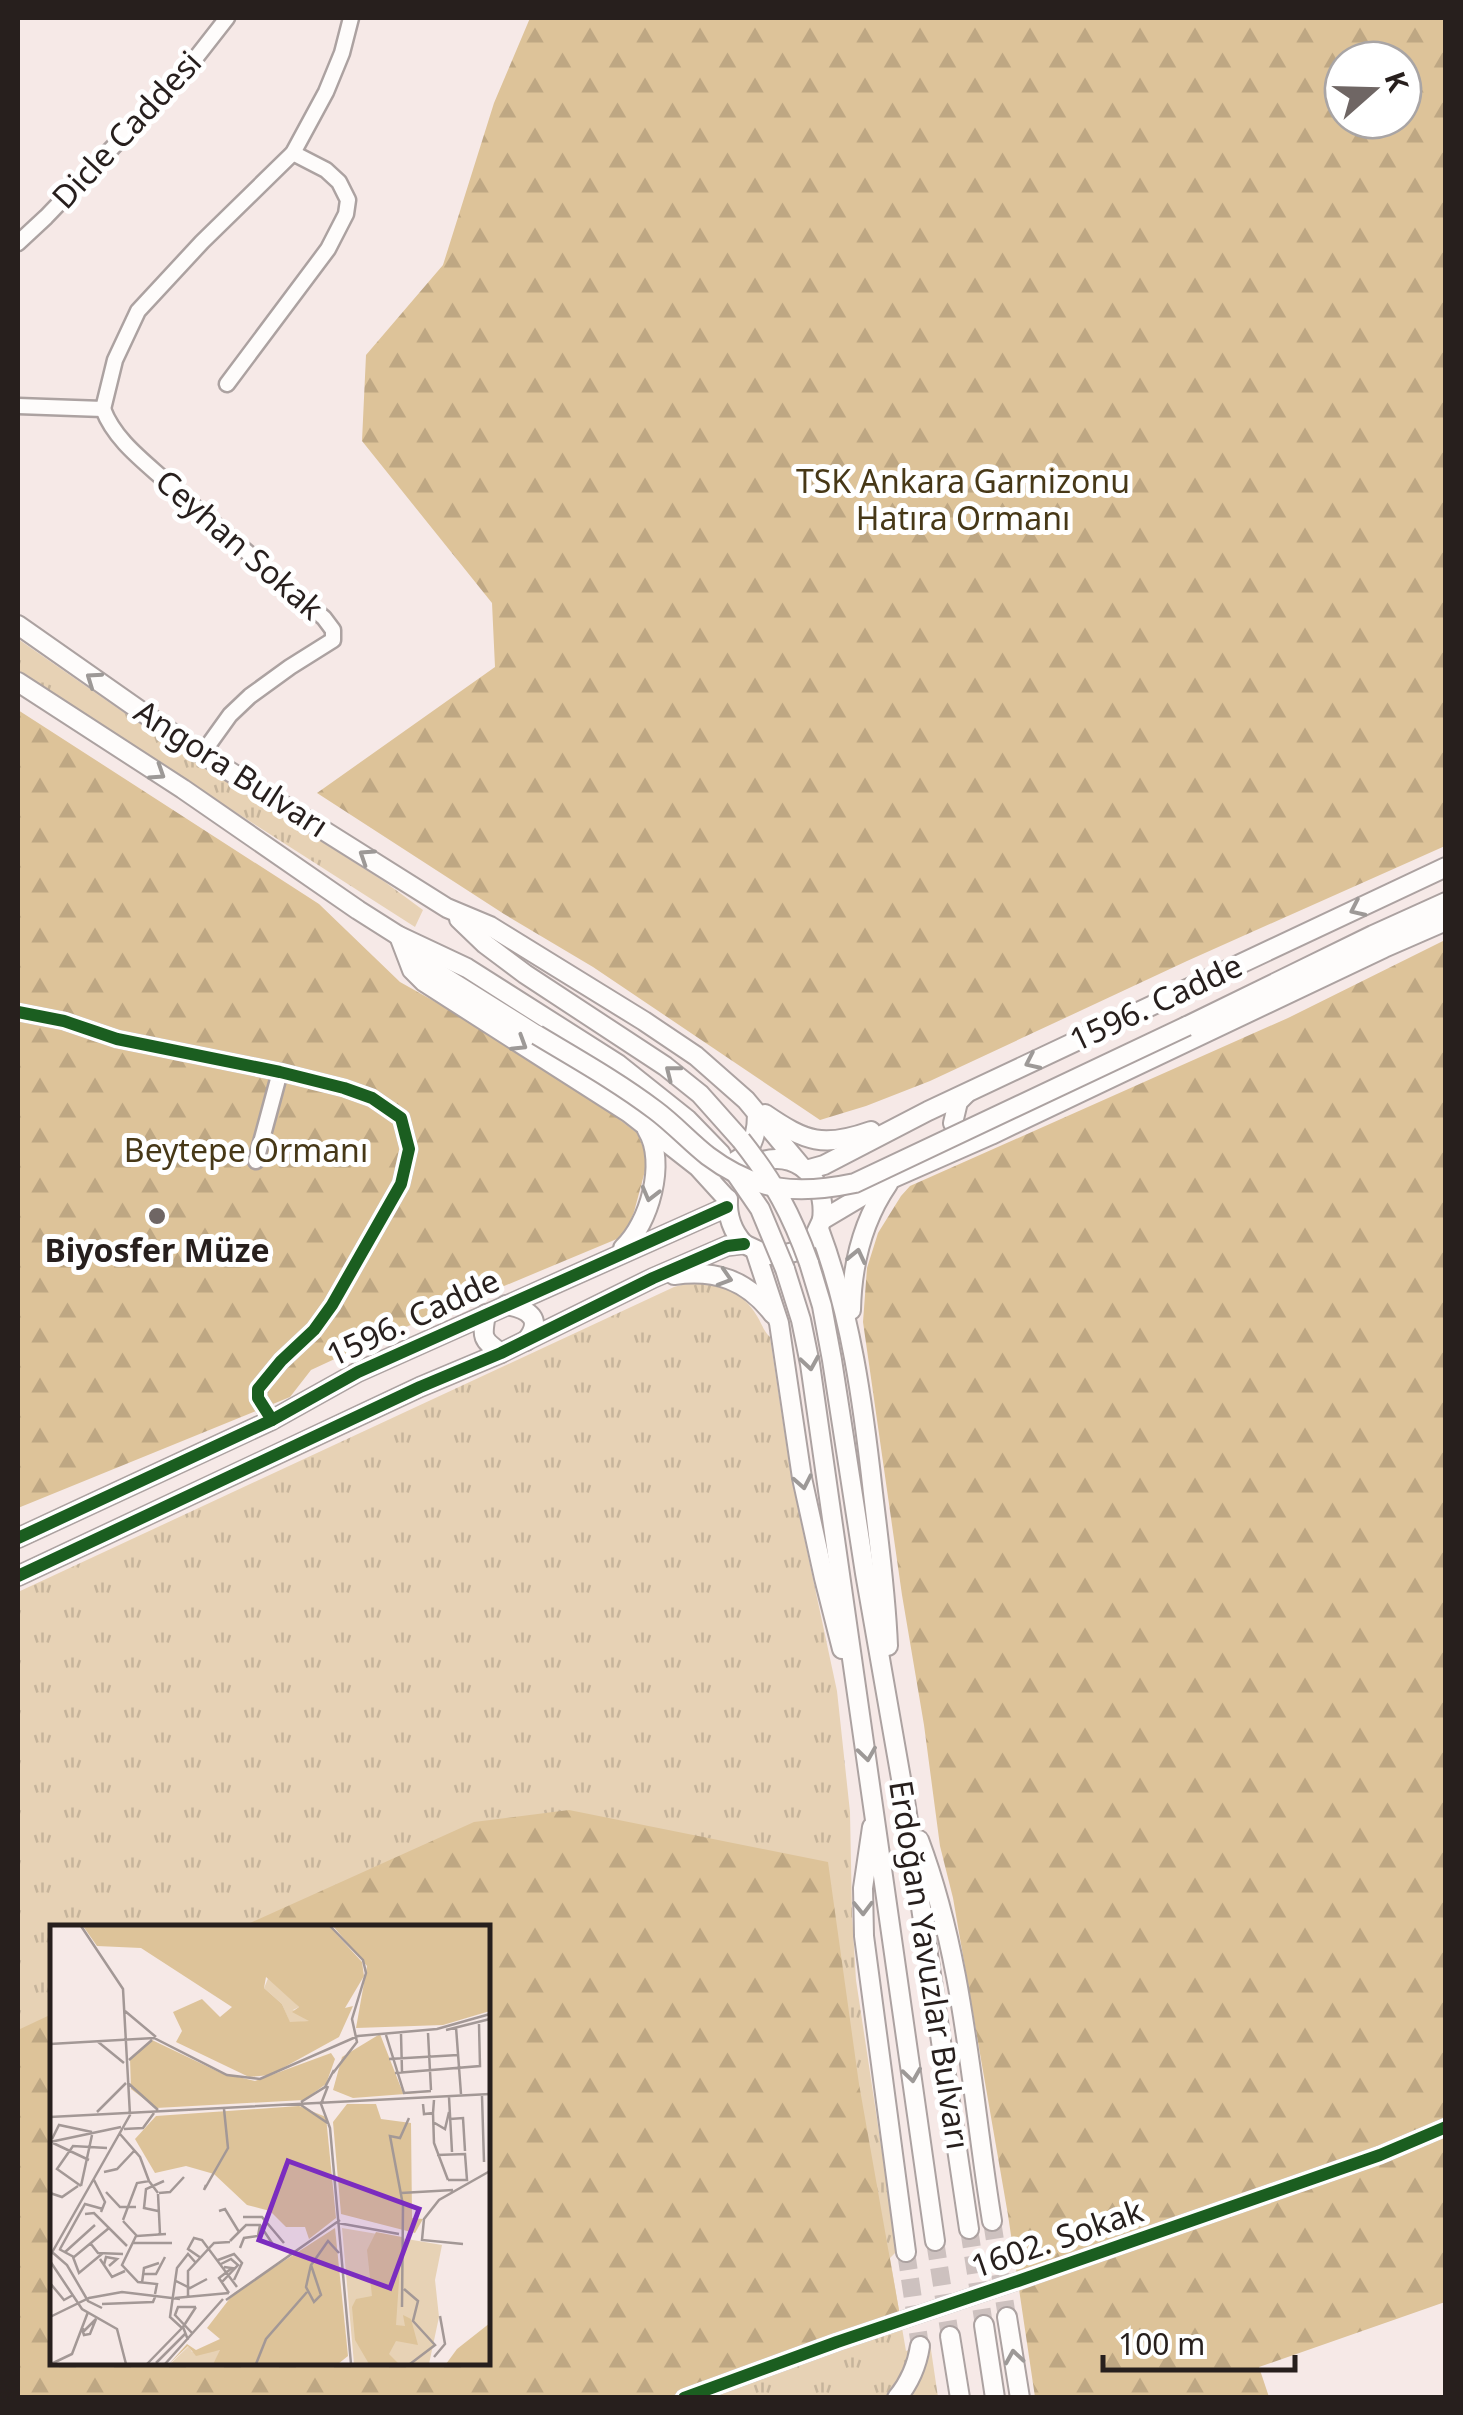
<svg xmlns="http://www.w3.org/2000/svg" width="1463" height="2415" viewBox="0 0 1463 2415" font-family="'Noto Sans',sans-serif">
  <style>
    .grass { fill: url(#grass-tufts); fill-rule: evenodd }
    .forest { fill: url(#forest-firs); fill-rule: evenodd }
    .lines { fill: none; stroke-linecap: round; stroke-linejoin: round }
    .major-tunnel { stroke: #cdc1bf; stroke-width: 18; stroke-dasharray: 18 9; stroke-linecap: butt }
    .minor-casing { stroke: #aca2a1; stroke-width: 19 }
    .major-casing { stroke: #aca2a1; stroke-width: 22 }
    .minor { stroke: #fefcfb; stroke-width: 14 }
    .major { stroke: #fefcfb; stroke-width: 18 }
    .major-bridge-casing { stroke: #aca2a1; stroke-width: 22; stroke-linecap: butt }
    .major-bridge { stroke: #fefcfb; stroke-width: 18 }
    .cycleway-casing { stroke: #fff; stroke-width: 19 }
    .cycleway { stroke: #1b5e20; stroke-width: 12 }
    .oneway { stroke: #9d9997 }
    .poi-dot { fill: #6f6664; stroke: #fff; stroke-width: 4 }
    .labels { text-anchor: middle; stroke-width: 10; stroke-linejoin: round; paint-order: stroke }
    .street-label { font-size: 32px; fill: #271f1d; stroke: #fff }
    .park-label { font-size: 32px; fill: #473817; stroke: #fff }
    .poi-label { font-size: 32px; font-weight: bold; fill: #271f1d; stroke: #fff }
    .inset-road { fill: none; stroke: #a39896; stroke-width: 2.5 }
    .view { fill: #7b2cbf; fill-opacity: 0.15; stroke: #7b2cbf; stroke-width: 5 }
    .inset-edge { fill: none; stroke: #271f1d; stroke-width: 5 }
  </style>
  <defs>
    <pattern id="grass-tufts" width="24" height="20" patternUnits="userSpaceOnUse" patternTransform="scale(2.5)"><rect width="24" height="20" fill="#e7d2b5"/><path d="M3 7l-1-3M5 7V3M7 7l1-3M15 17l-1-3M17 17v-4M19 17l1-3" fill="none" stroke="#c6b49b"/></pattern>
    <pattern id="forest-firs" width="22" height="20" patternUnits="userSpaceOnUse" patternTransform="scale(2.5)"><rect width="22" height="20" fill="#ddc399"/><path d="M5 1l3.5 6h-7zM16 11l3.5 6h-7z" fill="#bea783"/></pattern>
  </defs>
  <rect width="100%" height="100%" fill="#f6e9e7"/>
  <g class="grass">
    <path d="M18,639L175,748L385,882L423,910L415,927L18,673Z"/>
    <path d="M692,1282C719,1285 743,1291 757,1316C762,1324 763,1330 770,1337L791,1476L837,1691L850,1812L852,1914L856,1980L897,2251L890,2258L906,2351L930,2343L938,2397H18V1592L674,1287ZM52,1928H488V2362H52Z"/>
  </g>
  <g class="forest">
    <path d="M530,18H1445V846L1187,961L930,1081L866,1106L820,1120L593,967L504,914L317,793L495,667L492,603L362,441L366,355L443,265L494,103ZM1343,60H1403V120H1343Z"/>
    <path d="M18,710L319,904L400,982L507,1042L532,1063L603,1107L637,1133L646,1153V1167L634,1212L624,1236L382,1337L311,1370L290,1397L18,1508Z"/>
    <path d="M1445,940V2302L1259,2367L1269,2397H1035L1008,2215L953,1898L940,1846L924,1725L902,1595L863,1322L867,1268L878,1233L901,1196L910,1186L1288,1018Z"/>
    <path d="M569,1810L828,1862L859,2084L900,2316L668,2397H18V2030L52,2014V2362H488V1928L241,1927L474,1822Z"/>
  </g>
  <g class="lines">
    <g class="major-tunnel">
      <path d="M992,2221L1007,2317"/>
      <path d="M969,2229L984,2325"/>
      <path d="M935,2241L950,2336"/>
      <path d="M906,2252L920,2346"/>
    </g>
    <defs>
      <g id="minor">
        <path d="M18,243L46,217L184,73L227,18"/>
        <path d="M227,384L328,249L346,214L348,200L339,182L326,170L293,153"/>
        <path d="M18,406L103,409"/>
        <path d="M103,409C115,441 145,462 170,485C220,530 272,573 324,618L333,630V640L290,667L250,696L230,715L202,754"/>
        <path d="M103,409L115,360L138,311L202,242L293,153L326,92L342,53L351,18"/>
        <path d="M18,1012L64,1021L117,1039L280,1072L344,1088L372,1098L401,1118L409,1149L401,1184L332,1305L314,1330L281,1361L258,1389V1398L272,1420"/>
        <path d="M256,1161L280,1072"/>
        <path d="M684,2398L837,2342L1018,2281L1380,2155L1446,2127"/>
      </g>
      <g id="major">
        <path d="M18,625L202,754L447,908L490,926L644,1021L696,1056L746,1100L801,1166"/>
        <path d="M18,682L183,789L358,910L399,936L467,968L618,1064L687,1119L721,1154"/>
        <path d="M459,919L485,944L525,974L665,1066L700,1094L741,1140"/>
        <path d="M399,936L412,970L424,982L629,1113L698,1167L728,1200"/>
        <path d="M406,944L427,966L537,1035"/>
        <path d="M1187,1026L1373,935L1446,902"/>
        <path d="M966,1094L958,1102L953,1123L960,1132L975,1134"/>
        <path d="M765,1114C806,1142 823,1148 871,1131"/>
        <path d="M746,1169C787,1142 828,1173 822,1220"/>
        <path d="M713,1170C745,1162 757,1147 757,1114"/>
        <path d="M806,1170L824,1165L928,1111L1446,867"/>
        <path d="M728,1199C727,1217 732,1231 744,1244"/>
        <path d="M819,1229C851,1314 863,1403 873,1493C879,1544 886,1594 888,1646"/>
        <path d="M623,1248C649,1224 667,1162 647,1130"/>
        <path d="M755,1250L779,1323L802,1478L824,1578L842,1649"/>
        <path d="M809,1263L822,1306L832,1360L865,1573L906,1807L969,2229"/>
        <path d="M785,1269L801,1320L810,1364L935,2241"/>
        <path d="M674,1275C715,1269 747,1280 773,1314"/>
        <path d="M506,1305C529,1309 544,1319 526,1341"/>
        <path d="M851,1310C852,1264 862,1222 888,1184"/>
        <path d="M486,1314C482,1337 481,1339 501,1353"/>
        <path d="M18,1538L272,1420L358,1372L727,1207"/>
        <path d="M18,1576L420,1387L501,1353L653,1278L727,1246L744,1244L767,1255H781L794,1252L805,1245L815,1235L822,1220L891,1179L991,1135L1384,948L1446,921"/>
        <path d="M872,1827L863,1888L864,1936L906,2252"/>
        <path d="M919,1840C965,1962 971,2093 992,2221"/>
        <path d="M1007,2317L1020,2398"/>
        <path d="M984,2325L995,2398"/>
        <path d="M950,2336L960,2398"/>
        <path d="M897,2398C910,2382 917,2366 920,2346"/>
      </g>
    </defs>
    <use href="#minor" class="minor-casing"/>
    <use href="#major" class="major-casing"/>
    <use href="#minor" class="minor"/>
    <use href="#major" class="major"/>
    <defs>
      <g id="major-bridge">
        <path d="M537,1035C577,1059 618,1082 655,1110C674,1124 690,1142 708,1156C756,1192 798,1195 855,1183L1187,1026"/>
        <path d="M741,1140C774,1182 791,1213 809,1263"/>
        <path d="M736,1174L760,1209L785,1269"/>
      </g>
    </defs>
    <use href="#major-bridge" class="major-bridge-casing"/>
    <use href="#major-bridge" class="major-bridge"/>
    <defs>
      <g id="cycleway">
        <path d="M18,1012L64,1021L117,1039L280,1072L344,1088L372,1098L401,1118L409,1149L401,1184L332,1305L314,1330L281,1361L258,1389V1398L272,1420"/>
        <path d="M18,1538L272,1420L358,1372L727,1207"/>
        <path d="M18,1576L420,1387L501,1353L653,1278L727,1246L744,1244"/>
        <path d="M684,2398L837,2342L1018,2281L1380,2155L1446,2127"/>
      </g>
    </defs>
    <use href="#cycleway" class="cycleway-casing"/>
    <use href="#cycleway" class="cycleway"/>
  </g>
  <defs><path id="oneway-chevron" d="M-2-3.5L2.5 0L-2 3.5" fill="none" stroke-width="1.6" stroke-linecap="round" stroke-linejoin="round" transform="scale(2.5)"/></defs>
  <g class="oneway">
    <use href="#oneway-chevron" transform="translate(93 679) rotate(-145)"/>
    <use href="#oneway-chevron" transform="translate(158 773) rotate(33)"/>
    <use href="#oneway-chevron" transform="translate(366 856) rotate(-147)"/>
    <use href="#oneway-chevron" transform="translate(1357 909) rotate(155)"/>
    <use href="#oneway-chevron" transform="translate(520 1044) rotate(32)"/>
    <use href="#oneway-chevron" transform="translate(1032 1062) rotate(155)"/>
    <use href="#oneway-chevron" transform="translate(672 1072) rotate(-142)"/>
    <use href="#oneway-chevron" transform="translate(650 1194) rotate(105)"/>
    <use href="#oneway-chevron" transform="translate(857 1256) rotate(-77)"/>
    <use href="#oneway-chevron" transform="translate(725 1278) rotate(17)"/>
    <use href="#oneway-chevron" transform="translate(810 1363) rotate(81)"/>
    <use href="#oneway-chevron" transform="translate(803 1482) rotate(79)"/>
    <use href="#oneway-chevron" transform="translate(867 1754) rotate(82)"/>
    <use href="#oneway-chevron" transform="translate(863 1908) rotate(89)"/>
    <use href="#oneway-chevron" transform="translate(912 2075) rotate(82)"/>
    <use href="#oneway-chevron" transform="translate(1014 2357) rotate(-99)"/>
  </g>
  <circle class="poi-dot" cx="157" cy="1216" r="10"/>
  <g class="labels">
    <g class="street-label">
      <text transform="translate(127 130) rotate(-47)" y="11">Dicle Caddesi</text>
      <text transform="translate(239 545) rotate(41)" y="11">Ceyhan Sokak</text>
      <text transform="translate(231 769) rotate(33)" y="11">Angora Bulvarı</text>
      <text transform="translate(1156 1003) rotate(-25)" y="11">1596. Cadde</text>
      <text transform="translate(413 1318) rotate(-25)" y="11">1596. Cadde</text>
      <text transform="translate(929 1965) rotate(81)" y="11">Erdoğan Yavuzlar Bulvarı</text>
      <text transform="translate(1057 2239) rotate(-19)" y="11">1602. Sokak</text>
    </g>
    <g class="park-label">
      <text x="963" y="493">TSK Ankara Garnizonu<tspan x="963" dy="37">Hatıra Ormanı</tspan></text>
      <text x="246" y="1162">Beytepe Ormanı</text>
    </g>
    <g class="poi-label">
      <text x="157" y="1262">Biyosfer Müze</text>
    </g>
  </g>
  <g transform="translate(50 1925)">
    <rect width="440" height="440" fill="#f6e9e7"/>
    <path d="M219,51L249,82L243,85L261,96L240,98L232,79L214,63ZM292,303L392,320L385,355L389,392L379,439H304ZM139,421L142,427L171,425L163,439H120Z" fill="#e7d2b5"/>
    <path d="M33,1H279L312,37L314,51L295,83L303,81L289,112L220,150L199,152L126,117L132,106L123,87L152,74L170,92L182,82L91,23L47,21ZM216,52L249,82L242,87L259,96L240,97L232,79L214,63ZM283,1H440V86L393,100L306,103L317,41ZM330,109L353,168L381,167L303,173L283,165L292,132ZM102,115L171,148L205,156L281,128L285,134L276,159L254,175L106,183L81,164L80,134ZM297,179H326L331,194L361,198L362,293L373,294L365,308L291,289L283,197ZM249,181L276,192L286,293L259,314L255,302H236L220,286L197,280L164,249L136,241L105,248L85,214L106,191ZM285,303L298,431L288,439H163L170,425L146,431L138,421L119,439L137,419L146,425L170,414L157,403L184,368ZM326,307L352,312L346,400L355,401L353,390L361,394L368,420L346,416L339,429L349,439H319L305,415L302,382L306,374L322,371L317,325ZM440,398V439H396L407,424Z" fill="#ddc399" fill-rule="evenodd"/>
    <path class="inset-road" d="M280,1L313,35L316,48L302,94L307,117L283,148M75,86L106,112M406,102L411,169M396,105L440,94M378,108L381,165M351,109L352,147M336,110L354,168L381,166M47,116L74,138M0,119L104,113L177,150L210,154L308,111L387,104L440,89M339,134L408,130M79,135L102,115M345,148L430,141L429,99M78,158L108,185M278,161L271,179L280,203L301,439M432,171L434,237M399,172L402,227M251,177L275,162L284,145M373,179L374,189L383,188L384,175M251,180L279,199M47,187L76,158M383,188L384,218L398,255M0,192L440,169M400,194L413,193L415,226M383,197L395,204L399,187M74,204L93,203L104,188M70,209L90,232L99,256M2,214L9,200L42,207M0,217L71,202M3,218L39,235M387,230L415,229L417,255H398M54,247L67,244L85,225M44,255L55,277L51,287M156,260L154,265L178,223L174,184M31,261L7,244L23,221L57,223M31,261L42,210M56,267L70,282H86M0,268L12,272L28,261M109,268L120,267L134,252M351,268L403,265M108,269L110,309M108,286L94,283L96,264L114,256M169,286L175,284L189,307M35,289L44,288L77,321M193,292H212L234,318M73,295L87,258L99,256L108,268M73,296L87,311L116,309M288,298L349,309M86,311L72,340L88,357L107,359L105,369M180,316L196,300H210L224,321L240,327M83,318H122M41,319L48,328L73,329M413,319L372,315L374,294L389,275L440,246M190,323L194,313L208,311L210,300M9,324L24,332L59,303M10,324L35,279L53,284M2,327L17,340L38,376L52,383M14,328L45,300M0,331L80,190L73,64L31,1M23,332L29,348L53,328M151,333L138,324L144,313L152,315L187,362M50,334L62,352L75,346M168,335L184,329L192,338L184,355M0,336L32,384L67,404L76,439M171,339L181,334L188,340L172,357M54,340L56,332L67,334L59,341M261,340L271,370L264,377L256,362L260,344L261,340L264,336L278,316L289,328M174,342L182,343L169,353L179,368M93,349H106L115,332M126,356L140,363L157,354M0,358L14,375L23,370M92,358L94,343L109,338M354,364L368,376L363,396L385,420L360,439M125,373L179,368M138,373V346L164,318L180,317M176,375L290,295M52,379L103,377L105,372M352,382L353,280L340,211L350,213L359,193M0,392L39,373L72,367L130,374M33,403V407L34,410L40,409L46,394L33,407M132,403L120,392L127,343L138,329L146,338M143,409L125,390L128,382H146M138,415L133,402L146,382M384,432L395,419L390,391M106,438L135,409M1,439L22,429L38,387M97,439L133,402M115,439L173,374M206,439L216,414L257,367"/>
    <path class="view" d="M238,236L369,284L340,363L209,315Z"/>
    <rect width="440" height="440" class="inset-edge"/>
  </g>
  <rect width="1463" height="2415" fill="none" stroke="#271f1d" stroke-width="40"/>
  <g transform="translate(1373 90) rotate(70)"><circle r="48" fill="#ffffff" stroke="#a9a5a5" stroke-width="2.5"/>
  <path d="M0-8L18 38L0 25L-18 38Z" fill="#6f6664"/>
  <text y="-15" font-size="28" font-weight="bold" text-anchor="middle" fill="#271f1d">K</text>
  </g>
  <path d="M1103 2355v15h192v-15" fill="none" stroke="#271f1d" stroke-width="5"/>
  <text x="1118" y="2355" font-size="30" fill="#271f1d" stroke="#ffffff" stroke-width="8" paint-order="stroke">100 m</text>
</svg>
